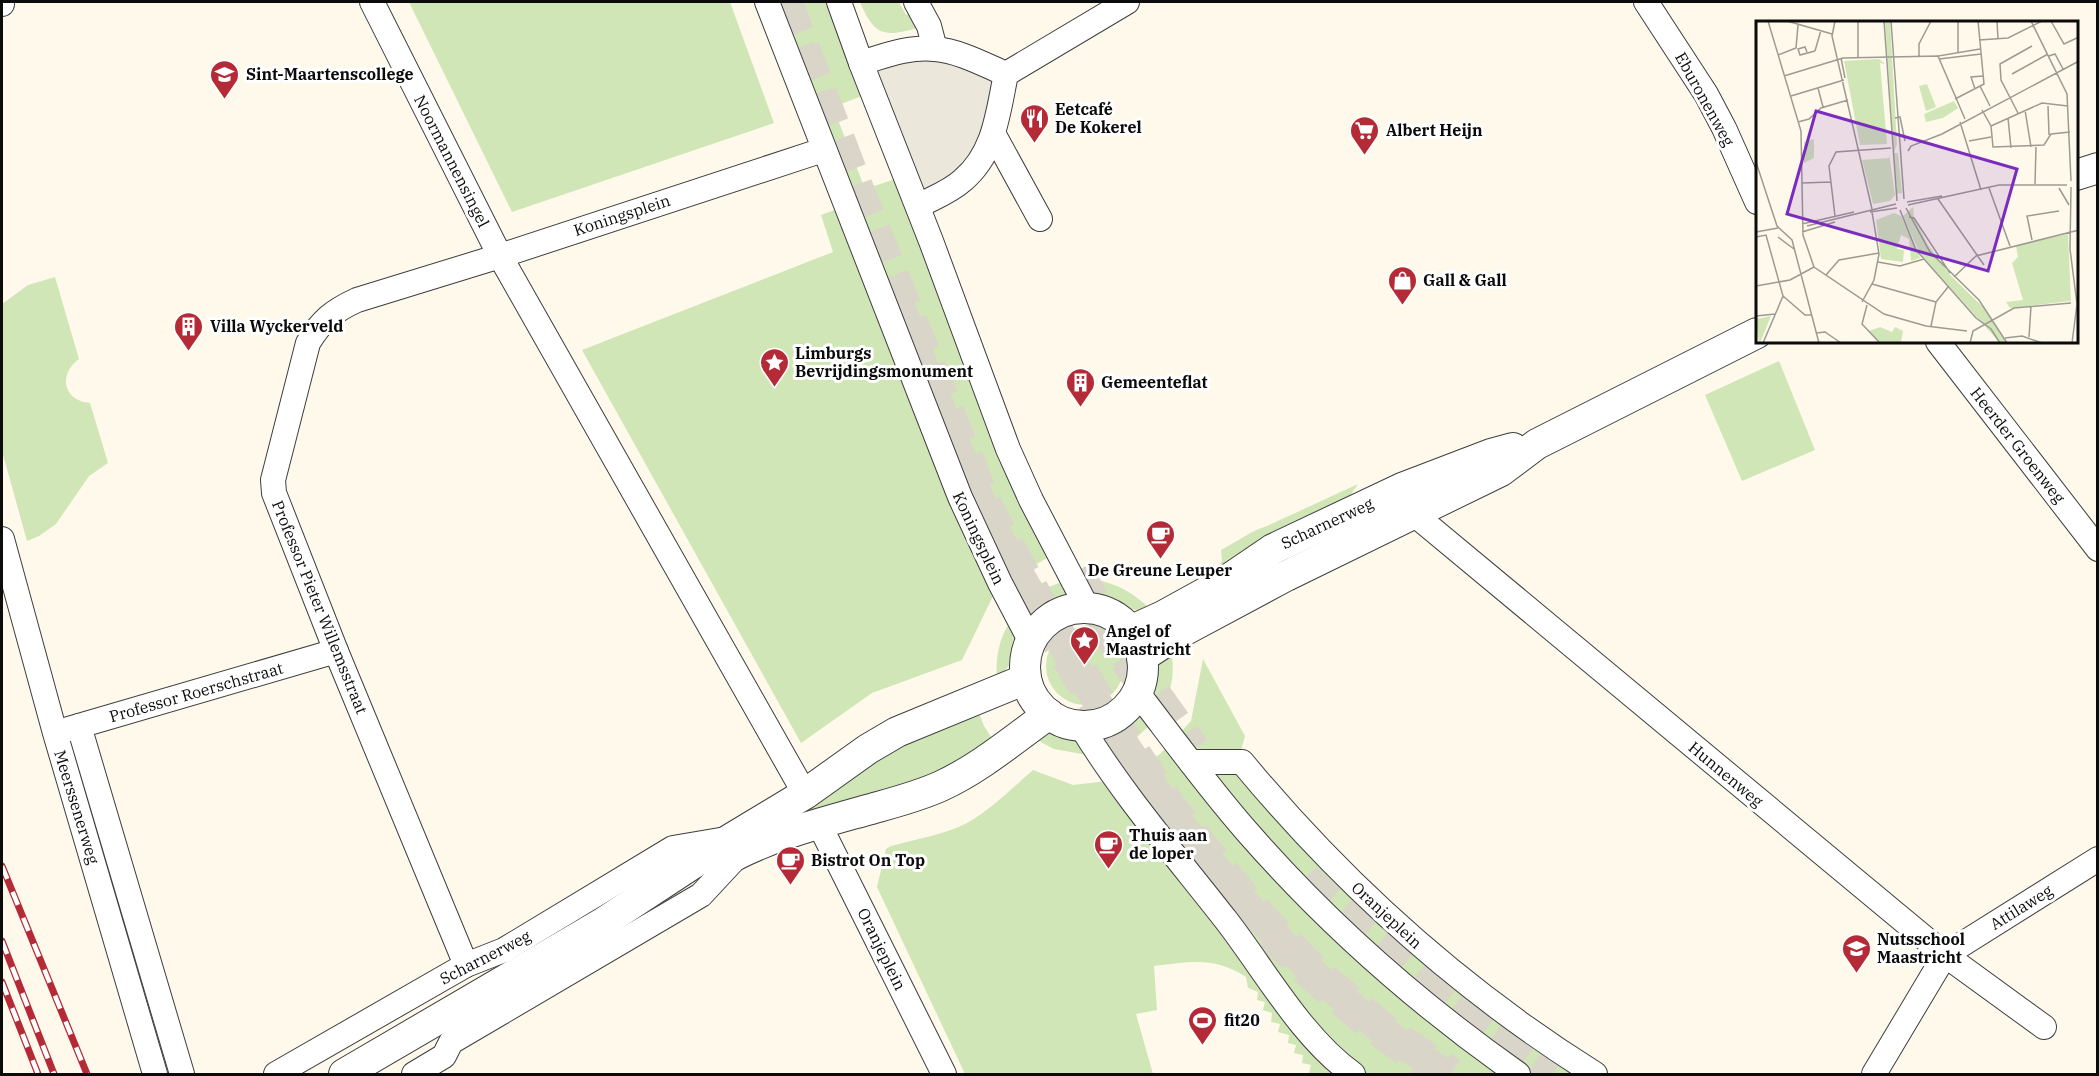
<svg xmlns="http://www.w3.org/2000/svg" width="2099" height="1076" viewBox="0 0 2099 1076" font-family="'IBM Plex Serif',serif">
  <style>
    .green { fill: #d1e6b7 }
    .plaza { fill: #ece7db }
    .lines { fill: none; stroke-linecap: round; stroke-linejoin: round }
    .trunk-tunnel { stroke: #dad5c9; stroke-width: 33; stroke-dasharray: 33 16; stroke-linecap: butt }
    .motorway-tunnel { stroke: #dad5c9; stroke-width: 33; stroke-dasharray: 33 16; stroke-linecap: butt }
    .minor-casing { stroke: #3e3e3e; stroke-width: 26 }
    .tertiary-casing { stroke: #3e3e3e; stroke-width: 32 }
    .minor { stroke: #fff; stroke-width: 24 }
    .tertiary { stroke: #fff; stroke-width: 30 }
    .rail-casing { stroke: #b42b37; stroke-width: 7 }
    .rail { stroke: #fff; stroke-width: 4.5; stroke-dasharray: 14; stroke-linecap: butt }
    .labels { text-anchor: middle; stroke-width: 6; stroke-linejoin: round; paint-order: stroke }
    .poi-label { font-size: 16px; font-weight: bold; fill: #0b0b0b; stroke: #fff; text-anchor: start }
    .street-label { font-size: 16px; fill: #0b0b0b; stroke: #fff }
    .inset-road { fill: none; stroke: #9d9a91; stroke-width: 1.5 }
    .view { fill: #7b2cbf; fill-opacity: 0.15; stroke: #7b2cbf; stroke-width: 3 }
    .inset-edge { fill: none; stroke: #0b0b0b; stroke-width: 3 }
  </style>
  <rect width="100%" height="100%" fill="#fef9eb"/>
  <g class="green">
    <path d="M409,2H730L774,123L512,212Z"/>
    <path d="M775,2H831L867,94L833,107L865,189L901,177L1052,555L1007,582Z"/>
    <path d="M860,2H899L906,15L913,12L921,27C886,37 875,38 860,2Z"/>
    <path d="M840,208L922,433L995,592L962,660L872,693L801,743L582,350L833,252L821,215Z"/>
    <path d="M55,277L79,359C58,374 63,401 90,403L108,463L89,476L56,524L39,536L27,541L2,451V304L28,285Z"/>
    <path d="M1779,361L1815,450L1742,481L1705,395Z"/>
    <path d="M1358,484L1349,497L1214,571L1222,561L1221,550C1235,543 1252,530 1267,526Z"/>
    <path d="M1093,579C1116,583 1134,593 1150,609C1127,615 1096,598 1084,580Z"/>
    <path d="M1065,581L1073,597L1048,606L1029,623L1020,606L1040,590Z"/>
    <path d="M1010,622C1017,643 1017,663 997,678C995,659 999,638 1010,622Z"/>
    <circle cx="1085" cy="666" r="39"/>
    <path d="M1170,648C1176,669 1172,689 1163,708C1146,683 1153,670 1170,648Z"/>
    <path d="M1203,659L1245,736L1239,757L1355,895L1585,1074H1363L1347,1063L1125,778L1160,754L1191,721Z"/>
    <path d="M977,708L984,726L995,743L964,764L742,841L896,742Z"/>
    <path d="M1142,708L1152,723L1136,738L1108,752L1098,737C1117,730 1129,723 1142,708Z"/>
    <path d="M1046,732C1064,733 1077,740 1087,755L1054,749L1037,740Z"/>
    <path d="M1033,770L1073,785L1107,781L1345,1074L1309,1073L1311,1065L1302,1063L1303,1055L1294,1053L1296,1045L1288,1043L1289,1035L1278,1032L1280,1024L1271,1022L1272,1013L1263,1010L1265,1002L1257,1000L1258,992L1248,988L1246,977C1214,956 1190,962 1154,966L1157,1010L1136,1014L1153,1074H965L877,887L886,849L891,846C916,839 943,835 967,823C991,810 1012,788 1033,770Z"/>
  </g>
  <path class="plaza" d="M914,58H940L988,75L995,93L975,157L960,174L914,195L865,73Z"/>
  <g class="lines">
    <g class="trunk-tunnel">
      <path d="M781,2L818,101"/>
      <path d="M898,305C923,370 948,434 977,497C1001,551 1034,602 1064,652C1165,819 1275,970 1443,1074"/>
      <path d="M1076,572L1132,663L1194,749"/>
      <path d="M1305,879C1383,951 1466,1014 1553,1074"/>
    </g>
    <g class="motorway-tunnel">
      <path d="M786,2L857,188L987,508L1040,604L1098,699L1170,807L1253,909L1315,972L1387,1032L1451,1074"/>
      <path d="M1074,576L1124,657L1168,718"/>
      <path d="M1419,983L1448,1007L1543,1074"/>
    </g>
    <defs>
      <g id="minor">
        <path d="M372,2L500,256L805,794"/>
        <path d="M767,2L960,497L1000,583L1031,642"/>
        <path d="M839,2L861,63L931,241L1008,449L1031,500L1088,609"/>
        <path d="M916,2L929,26L935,49"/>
        <path d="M1646,2L1706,94L1724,128L1757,202"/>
        <path d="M2,4V2"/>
        <path d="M861,63C884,56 910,46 935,49C959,51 983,64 1006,74"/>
        <path d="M994,135L1040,219"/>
        <path d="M918,206C933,198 950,192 963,180C995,153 998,112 1006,74L1127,2"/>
        <path d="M1938,342L2098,549"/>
        <path d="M1414,514L1945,955L2044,1027"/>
        <path d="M2,539L55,733L155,1074"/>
        <path d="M1137,692C1174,740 1210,790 1250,835C1329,925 1420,1005 1518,1074"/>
        <path d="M79,726L182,1074"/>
        <path d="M1081,726C1123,795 1176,856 1226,920C1264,969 1302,1038 1353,1074"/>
        <path d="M65,730L336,651"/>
        <path d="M1191,762H1242C1343,884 1461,990 1595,1074"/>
        <path d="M819,824L944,1074"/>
        <path d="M466,965L336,651L274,493L273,480L308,343C321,321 333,311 357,300L500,256L823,150"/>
        <path d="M276,1074L466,965L504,950L673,848L726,839"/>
        <path d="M414,1074L444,1056L451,1042L701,895L741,852"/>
        <path d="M1874,1074L1945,955L2098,859"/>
      </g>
      <g id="tertiary">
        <path d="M2076,175L2098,168"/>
        <circle cx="1084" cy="667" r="59"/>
        <path d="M1130,631L1163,616L1223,583L1273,549L1402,488L1491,454L1513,448"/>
        <path d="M1142,657L1174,636L1286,576L1501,471L1537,444L1757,333"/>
        <path d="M732,857C774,835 821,823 867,810C892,803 917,797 941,786C980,768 1014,739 1049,714"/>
        <path d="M344,1074L601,924L732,838L805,794L868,749L897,732L1026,679"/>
      </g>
    </defs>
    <use href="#minor" class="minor-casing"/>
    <use href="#tertiary" class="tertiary-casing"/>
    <use href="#minor" class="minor"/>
    <use href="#tertiary" class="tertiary"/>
    <defs>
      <g id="rail">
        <path d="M2,866L87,1074"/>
        <path d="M2,941L54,1074"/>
        <path d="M2,982L38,1074"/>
      </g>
    </defs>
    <use href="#rail" class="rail-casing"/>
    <use href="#rail" class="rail"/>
  </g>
  <defs>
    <symbol id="school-pin" viewBox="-11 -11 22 30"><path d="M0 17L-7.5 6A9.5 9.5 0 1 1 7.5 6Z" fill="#b42b37" stroke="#fff"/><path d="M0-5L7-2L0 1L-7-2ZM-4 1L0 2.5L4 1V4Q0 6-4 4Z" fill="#fff"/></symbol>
    <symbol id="restaurant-pin" viewBox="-11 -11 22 30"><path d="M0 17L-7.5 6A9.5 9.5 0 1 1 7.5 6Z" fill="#b42b37" stroke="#fff"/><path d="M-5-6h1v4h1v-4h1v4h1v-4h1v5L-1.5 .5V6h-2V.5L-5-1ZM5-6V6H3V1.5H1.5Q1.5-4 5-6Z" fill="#fff"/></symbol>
    <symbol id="supermarket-pin" viewBox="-11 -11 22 30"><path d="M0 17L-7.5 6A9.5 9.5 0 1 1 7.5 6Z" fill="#b42b37" stroke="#fff"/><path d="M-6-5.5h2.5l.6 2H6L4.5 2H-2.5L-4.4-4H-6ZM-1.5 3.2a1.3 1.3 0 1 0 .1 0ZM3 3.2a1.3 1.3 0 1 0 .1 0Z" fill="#fff"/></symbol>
    <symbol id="shop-pin" viewBox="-11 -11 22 30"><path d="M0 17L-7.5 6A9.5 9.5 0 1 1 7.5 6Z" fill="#b42b37" stroke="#fff"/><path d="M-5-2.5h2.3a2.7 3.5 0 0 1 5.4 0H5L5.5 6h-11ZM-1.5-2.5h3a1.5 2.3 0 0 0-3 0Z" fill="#fff"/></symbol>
    <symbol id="building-pin" viewBox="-11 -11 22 30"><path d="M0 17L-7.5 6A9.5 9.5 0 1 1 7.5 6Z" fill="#b42b37" stroke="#fff"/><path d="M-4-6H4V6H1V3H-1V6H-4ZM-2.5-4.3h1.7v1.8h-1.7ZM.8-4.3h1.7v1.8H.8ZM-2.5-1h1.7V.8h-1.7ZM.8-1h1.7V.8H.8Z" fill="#fff"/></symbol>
    <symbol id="sight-pin" viewBox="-11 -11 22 30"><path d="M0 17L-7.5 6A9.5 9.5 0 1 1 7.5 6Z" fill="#b42b37" stroke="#fff"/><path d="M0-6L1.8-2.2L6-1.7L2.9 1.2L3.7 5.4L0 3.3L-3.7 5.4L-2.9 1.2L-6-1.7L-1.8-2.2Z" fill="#fff"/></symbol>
    <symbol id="cafe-pin" viewBox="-11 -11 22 30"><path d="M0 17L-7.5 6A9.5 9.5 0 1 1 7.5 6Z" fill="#b42b37" stroke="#fff"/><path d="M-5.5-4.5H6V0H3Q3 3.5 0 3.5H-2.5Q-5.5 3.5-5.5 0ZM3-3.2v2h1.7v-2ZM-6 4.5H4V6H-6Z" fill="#fff"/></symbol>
    <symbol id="stadium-pin" viewBox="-11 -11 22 30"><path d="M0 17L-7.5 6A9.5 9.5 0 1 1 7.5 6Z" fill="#b42b37" stroke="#fff"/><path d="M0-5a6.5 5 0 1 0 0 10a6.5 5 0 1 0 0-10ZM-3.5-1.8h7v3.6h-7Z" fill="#fff"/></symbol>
  </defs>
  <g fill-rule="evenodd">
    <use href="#school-pin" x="208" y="58" width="33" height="45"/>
    <use href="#restaurant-pin" x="1018" y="102" width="33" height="45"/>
    <use href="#supermarket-pin" x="1348" y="114" width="33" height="45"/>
    <use href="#shop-pin" x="1386" y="264" width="33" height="45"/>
    <use href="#building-pin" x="172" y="310" width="33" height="45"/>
    <use href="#sight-pin" x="758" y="346" width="33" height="45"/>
    <use href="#building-pin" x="1064" y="366" width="33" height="45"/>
    <use href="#cafe-pin" x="1144" y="518" width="33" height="45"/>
    <use href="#sight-pin" x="1068" y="624" width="33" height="45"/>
    <use href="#cafe-pin" x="1092" y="828" width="33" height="45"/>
    <use href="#cafe-pin" x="774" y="844" width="33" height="45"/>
    <use href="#school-pin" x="1840" y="932" width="33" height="45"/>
    <use href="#stadium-pin" x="1186" y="1004" width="33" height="45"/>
  </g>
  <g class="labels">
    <g class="poi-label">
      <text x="246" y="80">Sint-Maartenscollege</text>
      <text x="1055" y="115">Eetcafé<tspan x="1055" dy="18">De Kokerel</tspan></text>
      <text x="1386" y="136">Albert Heijn</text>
      <text x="1423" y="286">Gall &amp; Gall</text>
      <text x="210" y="332">Villa Wyckerveld</text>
      <text x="795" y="359">Limburgs<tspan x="795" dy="18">Bevrijdingsmonument</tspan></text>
      <text x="1101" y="388">Gemeenteflat</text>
      <text x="1160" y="576" text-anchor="middle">De Greune Leuper</text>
      <text x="1106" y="637">Angel of<tspan x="1106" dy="18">Maastricht</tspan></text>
      <text x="1129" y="841">Thuis aan<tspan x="1129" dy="18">de loper</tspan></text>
      <text x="811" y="866">Bistrot On Top</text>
      <text x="1877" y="945">Nutsschool<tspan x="1877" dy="18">Maastricht</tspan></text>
      <text x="1224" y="1026">fit20</text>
    </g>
    <g class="street-label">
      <text transform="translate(1705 99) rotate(61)" y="6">Eburonenweg</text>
      <text transform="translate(452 161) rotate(63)" y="6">Noormannensingel</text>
      <text transform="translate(622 215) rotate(-18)" y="6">Koningsplein</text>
      <text transform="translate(2018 445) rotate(52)" y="6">Heerder Groenweg</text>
      <text transform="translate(1327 523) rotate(-25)" y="6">Scharnerweg</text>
      <text transform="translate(979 538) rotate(65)" y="6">Koningsplein</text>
      <text transform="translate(320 607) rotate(68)" y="6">Professor Pieter Willemsstraat</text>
      <text transform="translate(196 692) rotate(-16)" y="6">Professor Roerschstraat</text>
      <text transform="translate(1726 774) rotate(40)" y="6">Hunnenweg</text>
      <text transform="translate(77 807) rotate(73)" y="6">Meerssenerweg</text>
      <text transform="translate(2021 907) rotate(-32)" y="6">Attilaweg</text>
      <text transform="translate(1387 915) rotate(43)" y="6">Oranjeplein</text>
      <text transform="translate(882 949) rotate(64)" y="6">Oranjeplein</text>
      <text transform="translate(485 957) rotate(-27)" y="6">Scharnerweg</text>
    </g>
  </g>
  <g transform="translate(1756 21)">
    <rect width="322" height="322" fill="#fef9eb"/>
    <path d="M129,0H134L141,123L138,132H142L146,172L141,173ZM123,38L129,43L124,42L131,123L104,124L88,40ZM171,63L180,86L170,90L163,65ZM198,80L202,87L187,97L170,101L168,93ZM58,118V137L48,142V121ZM133,133L139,174L134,180L117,183L106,139L133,137ZM157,186L158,197L172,224L195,255L230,289L250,322H244L164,233L147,195ZM138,192L145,195L164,237L155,240L153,218L145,214L141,228L148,229L147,241L125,238L120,199ZM312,213L315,280L254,287L250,281L267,279L256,242L262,236L260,225ZM15,295L4,322H3L0,298ZM124,306L136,311L139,306L147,310L145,322H125L113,310Z" fill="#d1e6b7"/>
    <path class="inset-road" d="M12,0L45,110L47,214L58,246L128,293L170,305L211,310M31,0L76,13M79,0L76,15L116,188M102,0V37M128,0L141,180M135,0L148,178M241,0L242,18M275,0L311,73L315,160M295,0L308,23L323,16M223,19L252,17L286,0M59,30L65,9M51,31L49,26L42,28L44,34L59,30M202,31V0M22,34L40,27L42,4M293,35L299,33L307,48M163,36V23L175,0M85,37L89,57M183,38L225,33M256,53L292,33M28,55L87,37L182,35M224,65L234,85M62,67L67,86M219,68L215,56L227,55M35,75L88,59M199,78L228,63L222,0M292,85L293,114M226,89L235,105L237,126L288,124L295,113L314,111M269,89L275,126M262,92L245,59L244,43L276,25M139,97L144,96L149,120M252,97L255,127M209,98L182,35L224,28M42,101L53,98L65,87L92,79M204,101L225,169M235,105L286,82L312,85M213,120L235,116M152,130L155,125L186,113L323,40M0,141L21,205L36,219L63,322M46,162L75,161M279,163L280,126M315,166L314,228L321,283L316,322M233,167L254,225M303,167L313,184M182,178L228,244M151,181L186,175M152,184L243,164H311M150,187L174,231L223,279L251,322M144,189L160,229L220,297L235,308L244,322M114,191L141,187M79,195L73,145L80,131L135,127M153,196L158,197L194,252M46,203L98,191M51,205L140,183M0,211L22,207M46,211L79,201M0,216L10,214L27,275L7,322M22,216L38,228M276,219L271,195L303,190M122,241L144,245L168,238M70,254L83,239L123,232M198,256L220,235L323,209M116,263L180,281M0,265L34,259L58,246M27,275L49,294H56M106,281L118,259L123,233L116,191M111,284L106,303L124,322M0,295L19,293M175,305L180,281L192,266M60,312L69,311L85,322M273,316L275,285M249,317L266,315L286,322M214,322L217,310L258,287L315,282"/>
    <path class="view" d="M60,90L261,148L232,250L31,193Z"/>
    <rect width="322" height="322" class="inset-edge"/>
  </g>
  <rect width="2099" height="1076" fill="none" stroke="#0b0b0b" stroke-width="6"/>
</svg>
